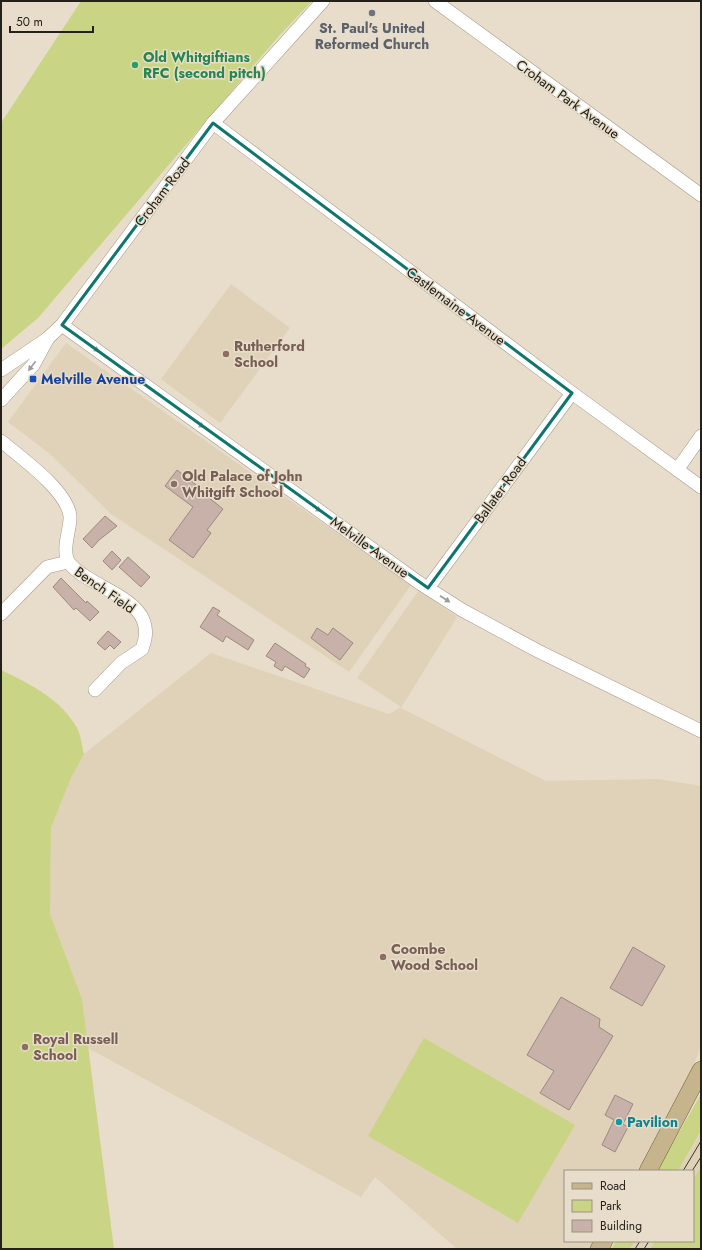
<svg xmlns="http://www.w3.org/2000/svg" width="702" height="1250" viewBox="0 0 702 1250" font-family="Jost,sans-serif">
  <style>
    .built { fill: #dfd2b8 }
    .green { fill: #c9d584 }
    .building { fill: #c7b1a9; stroke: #9d8981 }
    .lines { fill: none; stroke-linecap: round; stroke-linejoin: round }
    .minor-casing { stroke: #a39988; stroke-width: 14 }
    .major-casing { stroke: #756132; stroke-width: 18 }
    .minor { stroke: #fff; stroke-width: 13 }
    .major { stroke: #c6b58c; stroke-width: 17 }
    .tram { stroke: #38342c; stroke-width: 1 }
    .oneway { fill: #9c9b98 }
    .marked { fill: none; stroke: #0f766e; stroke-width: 3; stroke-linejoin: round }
    .worship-dot { fill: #6b7280; stroke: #e7ddca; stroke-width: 1.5 }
    .leisure-dot { fill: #2e9e5b; stroke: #e7ddca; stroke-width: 1.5 }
    .education-dot { fill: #8d6e63; stroke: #e7ddca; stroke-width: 1.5 }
    .transit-dot { fill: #1a4fb4; stroke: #e7ddca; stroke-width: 1.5 }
    .culture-dot { fill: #0f9aa8; stroke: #e7ddca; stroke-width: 1.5 }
    .labels { text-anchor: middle; stroke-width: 3; stroke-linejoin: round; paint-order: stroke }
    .worship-label { font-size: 14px; font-weight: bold; fill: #5b616d; stroke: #e7ddca }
    .leisure-label { font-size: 14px; font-weight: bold; fill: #27864d; stroke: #e7ddca; text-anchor: start }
    .street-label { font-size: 14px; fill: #24211a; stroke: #e7ddca }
    .education-label { font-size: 14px; font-weight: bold; fill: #785e54; stroke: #e7ddca; text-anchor: start }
    .transit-label { font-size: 14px; font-weight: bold; fill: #164399; stroke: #e7ddca; text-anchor: start }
    .culture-label { font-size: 14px; font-weight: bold; fill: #0d838f; stroke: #e7ddca; text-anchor: start }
  </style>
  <rect width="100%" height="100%" fill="#e7ddca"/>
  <g class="built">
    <path d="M231,284L290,328L220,423L161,379Z"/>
    <path d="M66,343L411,585L349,672L111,514L50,454L8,422Z"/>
    <path d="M419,590L457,617L401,708L546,781L658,779L701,786V1047L687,1082L640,1171H565V1241H595L589,1249H457L375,1177L361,1197L88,1048L82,999L50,914L51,828L71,778L84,754L211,653L389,714L401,707L357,678Z"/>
    <path d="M701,1133V1167L693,1179V1171H678Z"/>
    <path d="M635,1241H655L650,1249H631Z"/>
  </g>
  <g class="green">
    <path d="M81,1H312L278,37L38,318L1,349V123Z"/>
    <path d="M1,670C30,684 63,700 78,730C81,737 82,747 84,754L71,778L51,828L50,914L82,999L114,1249H1Z"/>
    <path d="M424,1038L575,1125L518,1223L368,1136Z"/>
    <path d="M701,1094V1131L678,1171H657Z"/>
    <path d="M701,1167V1249H650L655,1241H693V1179Z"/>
    <path d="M616,1241H635L630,1249H611Z"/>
  </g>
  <g class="building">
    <path d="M177,470L204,491L203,493L223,509L207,530L211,533L193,558L169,540L193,507L165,486Z"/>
    <path d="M105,516L117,526L99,540L92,548L83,539Z"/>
    <path d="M112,551L121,560L112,570L103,561Z"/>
    <path d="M128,557L150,577L141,587L119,567Z"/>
    <path d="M61,578L86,603L87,601L99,612L90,621L76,608L74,610L53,587Z"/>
    <path d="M213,607L220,611L217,615L254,640L248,650L226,636L223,642L200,627Z"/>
    <path d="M317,628L328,635L333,628L353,643L340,660L311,638Z"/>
    <path d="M108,631L121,642L114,649L110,645L105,650L97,643Z"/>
    <path d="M275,643L306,664L305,666L310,669L304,678L285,666L282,671L274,666L276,662L266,656Z"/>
    <path d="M633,947L665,966L642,1006L610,988Z"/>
    <path d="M561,997L600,1019L599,1027L613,1036L569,1110L540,1093L554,1071L527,1055Z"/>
    <path d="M615,1095L633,1104L623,1124L628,1127L615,1152L602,1145L614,1120L605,1115Z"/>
  </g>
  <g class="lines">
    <defs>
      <g id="minor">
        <path d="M435,1L701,195"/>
        <path d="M213,123L572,393L701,487"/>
        <path d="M62,325L418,582L462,610L538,651L701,731"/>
        <path d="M1,370L47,339"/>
        <path d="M1,400L34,364L48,338L62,325L213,123L323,1"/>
        <path d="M1,441C20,457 67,490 70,516C71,529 60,552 70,564C94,592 162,599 142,649L121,663L95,690"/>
        <path d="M677,470L701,436"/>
        <path d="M428,588L572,393"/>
        <path d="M1,614L47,567L68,562"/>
      </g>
      <g id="major">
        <path d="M648,1171L701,1070"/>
        <path d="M599,1249L604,1241"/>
      </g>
    </defs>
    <use href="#minor" class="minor-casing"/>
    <use href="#major" class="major-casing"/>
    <use href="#minor" class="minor"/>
    <use href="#major" class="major"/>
    <g class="tram">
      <path d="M683,1171L701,1141"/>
      <path d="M692,1171L701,1157"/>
      <path d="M635,1249L640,1241"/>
      <path d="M644,1249L649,1241"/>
    </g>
  </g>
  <defs><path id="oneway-solid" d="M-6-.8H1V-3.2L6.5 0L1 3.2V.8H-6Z"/></defs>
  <g class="oneway">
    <use href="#oneway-solid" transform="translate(94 348) rotate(36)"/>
    <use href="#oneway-solid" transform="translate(32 366) rotate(127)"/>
    <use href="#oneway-solid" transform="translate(199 424) rotate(36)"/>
    <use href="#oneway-solid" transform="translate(316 508) rotate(36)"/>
    <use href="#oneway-solid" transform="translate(445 599) rotate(33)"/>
  </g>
  <path class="marked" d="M213,123L572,393L428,588L62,325Z"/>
  <circle class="worship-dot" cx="372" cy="13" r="4"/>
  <circle class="leisure-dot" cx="135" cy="65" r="4"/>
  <g class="education-dot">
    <circle cx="226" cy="354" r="4"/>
    <circle cx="174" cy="484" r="4"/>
    <circle cx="383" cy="957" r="4"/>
    <circle cx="25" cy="1047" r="4"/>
  </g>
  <rect class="transit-dot" x="29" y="375" width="8" height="8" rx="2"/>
  <circle class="culture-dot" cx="619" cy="1122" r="4"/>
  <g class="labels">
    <g class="worship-label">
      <text x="372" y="33">St. Paul's United<tspan x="372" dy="16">Reformed Church</tspan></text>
    </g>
    <g class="leisure-label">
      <text x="143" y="62">Old Whitgiftians<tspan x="143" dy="16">RFC (second pitch)</tspan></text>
    </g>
    <g class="street-label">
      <text transform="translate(568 99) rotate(36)" y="5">Croham Park Avenue</text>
      <text transform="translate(162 192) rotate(-53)" y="5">Croham Road</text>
      <text transform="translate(456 306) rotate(37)" y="5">Castlemaine Avenue</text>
      <text transform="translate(500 490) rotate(-54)" y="5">Ballater Road</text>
      <text transform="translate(370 547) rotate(36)" y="5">Melville Avenue</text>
      <text transform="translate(105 590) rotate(35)" y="5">Bench Field</text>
    </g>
    <g class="education-label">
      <text x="234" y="351">Rutherford<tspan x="234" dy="16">School</tspan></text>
      <text x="182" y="481">Old Palace of John<tspan x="182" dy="16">Whitgift School</tspan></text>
      <text x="391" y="954">Coombe<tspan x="391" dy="16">Wood School</tspan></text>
      <text x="33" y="1044">Royal Russell<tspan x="33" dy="16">School</tspan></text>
    </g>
    <g class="transit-label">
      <text x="41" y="384">Melville Avenue</text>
    </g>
    <g class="culture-label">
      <text x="627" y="1127">Pavilion</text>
    </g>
  </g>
  <rect width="702" height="1250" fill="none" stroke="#24211a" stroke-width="4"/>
  <rect x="564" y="1170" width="130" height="72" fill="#e7ddca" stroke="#999284"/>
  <rect x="572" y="1183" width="20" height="6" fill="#c6b58c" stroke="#999284"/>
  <text x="600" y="1190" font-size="12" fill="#24211a">Road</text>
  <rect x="572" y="1200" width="20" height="12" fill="#c9d584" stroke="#999284"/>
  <text x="600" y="1210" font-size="12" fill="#24211a">Park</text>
  <rect x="572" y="1220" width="20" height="12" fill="#c7b1a9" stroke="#999284"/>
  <text x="600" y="1230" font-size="12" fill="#24211a">Building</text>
  <path d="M10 26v6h83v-6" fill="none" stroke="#24211a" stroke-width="2"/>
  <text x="16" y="26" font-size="12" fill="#24211a" stroke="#e7ddca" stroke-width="3" paint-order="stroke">50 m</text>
</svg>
